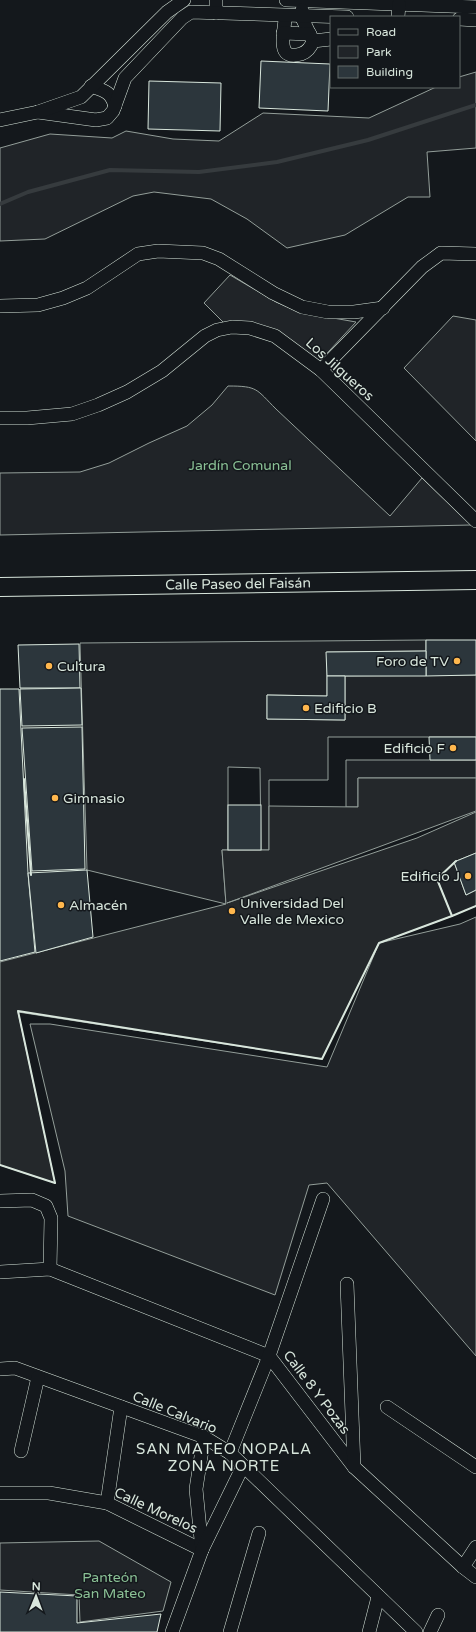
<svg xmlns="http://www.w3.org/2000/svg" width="476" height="1632" viewBox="0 0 476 1632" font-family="'Varela Round',sans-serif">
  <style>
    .green { fill: #202428; stroke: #939e99 }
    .parking { fill: #24282b; stroke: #939e99 }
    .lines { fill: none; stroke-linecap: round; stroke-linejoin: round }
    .stream { stroke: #363b3e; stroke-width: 4 }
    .building { fill: #2c363c; stroke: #d8e6dc }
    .street-casing { stroke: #d8e6dc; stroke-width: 14 }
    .secondary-casing { stroke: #d8e6dc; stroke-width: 20 }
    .street { stroke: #14181c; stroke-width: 13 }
    .secondary { stroke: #14181c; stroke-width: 18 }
    .wall { stroke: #d8e6dc; stroke-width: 2 }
    .poi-dot { fill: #ffb74d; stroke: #14181c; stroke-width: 1.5 }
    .labels { text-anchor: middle; stroke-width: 3; stroke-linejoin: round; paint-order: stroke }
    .street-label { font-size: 14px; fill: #d8e6dc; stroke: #14181c }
    .park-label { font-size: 14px; fill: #8ac095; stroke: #14181c }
    .poi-label { font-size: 14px; fill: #d8e6dc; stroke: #14181c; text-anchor: start }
    .neighbourhood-label { font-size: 15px; letter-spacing: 1px; fill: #d8e6dc; stroke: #14181c }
  </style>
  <rect width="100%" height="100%" fill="#14181c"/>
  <g class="green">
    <path d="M476,72V148L427,152L430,197H408L345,235L287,248L247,219L211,199L154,192L133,196L45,239L0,241V148L50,134L112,138L126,131L173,139L219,141L263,113L369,118L436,87H459V77Z"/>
    <path d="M230,275L276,302L299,312L356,322L317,364L292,345L225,324L204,303Z"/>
    <path d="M453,316L476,320V441L404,368Z"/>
    <path d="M228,386C258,386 256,389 276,409L390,516L422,478L471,525L0,535V473L80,472L109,463L149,443L187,426L212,405Z"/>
    <path d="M426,640V651L327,652V696L267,695V719L345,720V676L476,675V737H328V780H269V850H261L260,768L228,767V850H222L226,904L87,870L80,643Z"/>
    <path d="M346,760H476V778H358V807H346Z"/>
    <path d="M454,862L466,895L476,890V906L452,916L437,879Z"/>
    <path d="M476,917V1356L327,1183L309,1185L275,1295L68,1216L65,1171L30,1024H50L327,1067L379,943L460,924Z"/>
    <path d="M99,1541L171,1582L163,1611L80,1622L79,1595L0,1590V1543Z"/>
  </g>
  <path class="parking" d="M358,778H476V811L227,903L417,838L476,812V853L454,862L437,879L452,916L379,943L322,1059L18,1012L55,1183L0,1165V962L226,904L222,850H269V806L358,807Z"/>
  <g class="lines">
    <path class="stream" d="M0,204L28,192L110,170L199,172L277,162L368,140L476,105"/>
  </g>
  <g class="building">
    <path d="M261,61L330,64L328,111L259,108Z"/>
    <path d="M149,81L221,83L220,131L148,129Z"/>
    <path d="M426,640H476V675L426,676Z"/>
    <path d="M79,644L80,688H20L18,645Z"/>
    <path d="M426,651V676H327L326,652Z"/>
    <path d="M327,676H345V720L267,719V695L327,696Z"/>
    <path d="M81,688L82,725L22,726L20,689Z"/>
    <path d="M0,689H19L28,873L35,952L0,961Z"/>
    <path d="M82,727L85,869L32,871L22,728Z"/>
    <path d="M429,737H476V760H430Z"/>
    <rect x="228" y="805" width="33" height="45"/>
    <path d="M476,853V890L466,895L454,862Z"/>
    <path d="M87,870L93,937L36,953L28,873Z"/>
    <path d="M0,1592L77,1596V1623L161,1614L157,1632H0Z"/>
  </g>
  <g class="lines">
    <defs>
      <g id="street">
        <path d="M286,0L476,7"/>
        <path d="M302,10L301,16L313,41"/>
        <path d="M216,13V0"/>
        <path d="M285,16C286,28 273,62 301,54C307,52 311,47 313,41L331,39"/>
        <path d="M398,17L399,4"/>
        <path d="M459,19L476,20"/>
        <path d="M283,33L310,34"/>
        <path d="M91,86C105,91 111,92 115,106"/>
        <path d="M38,112L96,120L107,118L113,111L125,78L182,18L191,12L347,17"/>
        <path d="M0,120L38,112L81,97L167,12L184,0"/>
        <path d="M0,306L38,305L63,298L87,288L138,254L158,251L203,253L219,259L273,293L302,307L328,312H354L383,308"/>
        <path d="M321,370L422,267L441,253L476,254"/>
        <path d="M0,418H27L72,414L98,405L127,392L162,371L205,336L217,330L232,327L250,328L275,336L321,370L476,521"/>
        <path d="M0,1201L32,1200L46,1206L51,1218L50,1269"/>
        <path d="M0,1272L50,1269L269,1356L354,1467L463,1567L476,1577"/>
        <path d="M347,1284L354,1467"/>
        <path d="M0,1369L15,1368L204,1437L230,1453L416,1632"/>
        <path d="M387,1407L476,1467"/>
        <path d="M21,1451L38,1377"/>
        <path d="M230,1453L269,1356L323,1199"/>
        <path d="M0,1493H49L107,1503L202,1550"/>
        <path d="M107,1503L121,1407"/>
        <path d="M202,1550L196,1489L204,1437"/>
        <path d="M463,1567L476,1547"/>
        <path d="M172,1632L202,1550L243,1466"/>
        <path d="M230,1632L259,1533"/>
        <path d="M369,1632L378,1597"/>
        <path d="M430,1632L438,1615"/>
      </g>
      <g id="secondary">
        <path id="s1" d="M0,587L476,580"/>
      </g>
    </defs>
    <use href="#street" class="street-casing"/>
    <use href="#secondary" class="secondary-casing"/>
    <use href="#street" class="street"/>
    <use href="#secondary" class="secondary"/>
    <g class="wall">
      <path d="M24,779L31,875"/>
      <path d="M456,861L437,879L452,916L476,906"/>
      <path d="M0,1165L55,1183"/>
      <path d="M55,1183L18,1011L322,1059L379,943L452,916"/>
    </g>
  </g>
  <g class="poi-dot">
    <circle cx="457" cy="661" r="4"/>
    <circle cx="49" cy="666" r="4"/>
    <circle cx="306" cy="708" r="4"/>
    <circle cx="453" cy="748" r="4"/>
    <circle cx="55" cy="798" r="4"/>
    <circle cx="468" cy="876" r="4"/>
    <circle cx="61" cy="905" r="4"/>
    <circle cx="232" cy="911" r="4"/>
  </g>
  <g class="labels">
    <g class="street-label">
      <text transform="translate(340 369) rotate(42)" y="5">Los Jilgueros</text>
      <text dy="5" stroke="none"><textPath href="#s1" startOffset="238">Calle Paseo del Faisán</textPath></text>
      <text transform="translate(317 1392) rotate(53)" y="5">Calle 8 Y Pozas</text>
      <text transform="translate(175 1412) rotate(22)" y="5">Calle Calvario</text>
      <text transform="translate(156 1510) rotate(25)" y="5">Calle Morelos</text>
    </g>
    <g class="park-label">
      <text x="240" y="470">Jardín Comunal</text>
      <text x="110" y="1582">Panteón<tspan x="110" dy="16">San Mateo</tspan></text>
    </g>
    <g class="poi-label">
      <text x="449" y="666" text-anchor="end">Foro de TV</text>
      <text x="57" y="671">Cultura</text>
      <text x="314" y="713">Edificio B</text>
      <text x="445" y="753" text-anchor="end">Edificio F</text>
      <text x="63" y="803">Gimnasio</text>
      <text x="460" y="881" text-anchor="end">Edificio J</text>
      <text x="240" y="908">Universidad Del<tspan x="240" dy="16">Valle de Mexico</tspan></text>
      <text x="69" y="910">Almacén</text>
    </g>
    <g class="neighbourhood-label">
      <text x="224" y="1454">SAN MATEO NOPALA<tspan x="224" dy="17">ZONA NORTE</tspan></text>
    </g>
  </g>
  <rect x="330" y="16" width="130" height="72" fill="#14181c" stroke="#626a69"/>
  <rect x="338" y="29" width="20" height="6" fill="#14181c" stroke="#626a69"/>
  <text x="366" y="36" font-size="12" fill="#d8e6dc">Road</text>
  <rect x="338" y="46" width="20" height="12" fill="#202428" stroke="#626a69"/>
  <text x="366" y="56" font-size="12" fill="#d8e6dc">Park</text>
  <rect x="338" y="66" width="20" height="12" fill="#2c363c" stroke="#626a69"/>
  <text x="366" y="76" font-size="12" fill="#d8e6dc">Building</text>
  <g transform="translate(36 1596) rotate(1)" stroke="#14181c" stroke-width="3" paint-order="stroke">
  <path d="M0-3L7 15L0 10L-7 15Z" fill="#d8e6dc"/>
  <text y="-6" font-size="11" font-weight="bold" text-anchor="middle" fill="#d8e6dc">N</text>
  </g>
</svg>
